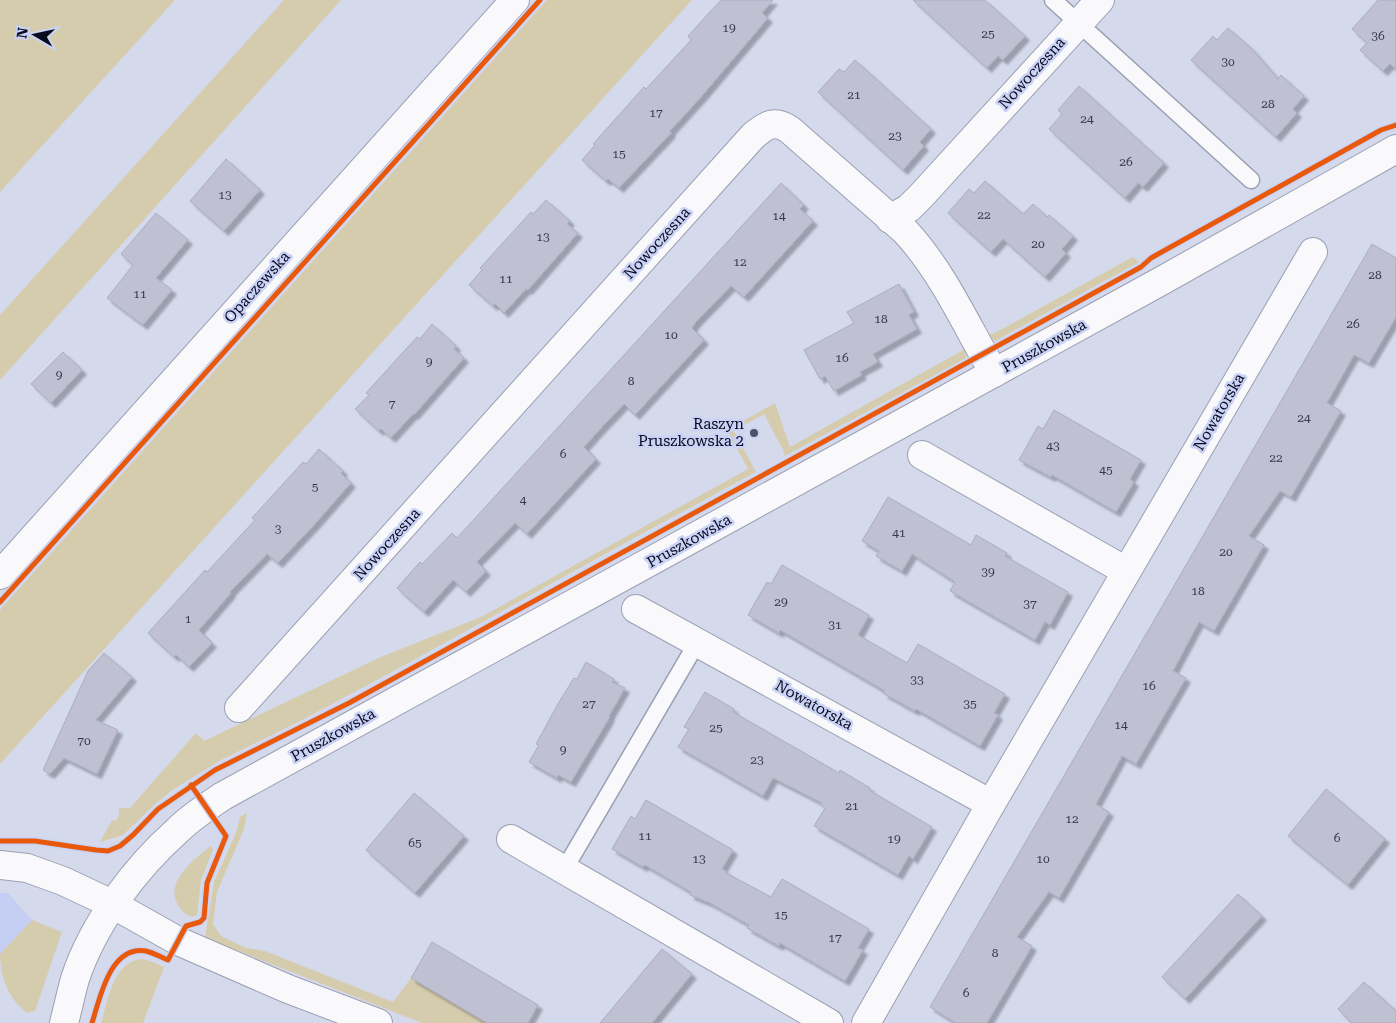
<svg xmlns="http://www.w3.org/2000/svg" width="1396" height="1023" viewBox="0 0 1396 1023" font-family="'Roboto Serif',serif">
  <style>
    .built { fill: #c5cff3 }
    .green { fill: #d5ccae }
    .building { fill: #c0c0d3; stroke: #acacbf; filter: url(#shadow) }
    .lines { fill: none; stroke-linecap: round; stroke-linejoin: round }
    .lane-casing { stroke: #9b9fb2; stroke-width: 19 }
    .street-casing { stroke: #9b9fb2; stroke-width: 30 }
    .secondary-casing { stroke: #9b9fb2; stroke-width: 30 }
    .lane { stroke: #f9f9fc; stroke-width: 16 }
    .street { stroke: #f9f9fc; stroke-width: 28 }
    .secondary { stroke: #f9f9fc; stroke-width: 28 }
    .cycleway-casing { stroke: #cad3f6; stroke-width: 8 }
    .cycleway { stroke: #e8590c; stroke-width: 5 }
    .poi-dot { fill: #4f5266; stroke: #cad3f6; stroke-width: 2 }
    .labels { text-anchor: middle; stroke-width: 5; stroke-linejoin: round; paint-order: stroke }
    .number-label { font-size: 12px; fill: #36384b }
    .street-label { font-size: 15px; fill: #080a1e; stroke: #cad3f6 }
    .poi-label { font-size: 15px; fill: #080a1e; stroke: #cad3f6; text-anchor: end }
  </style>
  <defs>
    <filter id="shadow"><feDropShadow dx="4.5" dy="4.5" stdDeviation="1" flood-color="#0004"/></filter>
  </defs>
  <rect width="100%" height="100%" fill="#d4d9ec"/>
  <path class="built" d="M0,893H8L32,920L0,954Z"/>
  <g class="green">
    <path d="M0,0H175L0,192Z"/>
    <path d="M284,0H341L0,380V315Z"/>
    <path d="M547,0H692L0,764V610Z"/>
    <path d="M1133,257L1139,262L995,341L987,335V333L993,334Z"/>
    <path d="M965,349L966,358L785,456L783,450L764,414L734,431L756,472L636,537L403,666L304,719L221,760L174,789L155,804L123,835L100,842L112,820L116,821L119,814V808H130L196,733L204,741L381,657L481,617L748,469L727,430L775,403L790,447Z"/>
    <path d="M247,813L244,829L217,892L213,924L221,936L246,948L265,951L393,1002L411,978L487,1023H422L205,938L214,882L236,833L240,817Z"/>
    <path d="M211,846L213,850L201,880L197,915L193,917C186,915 182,911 178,905C164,882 194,859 211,846Z"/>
    <path d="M32,920L62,932L35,1011L27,1013C9,999 0,978 0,954Z"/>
    <path d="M142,959L150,961L164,967L143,1023H101C108,1001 113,961 142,959Z"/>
  </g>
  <g class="building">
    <path d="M721,0H773L762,13L768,18L702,96L670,131L671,133L619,188L608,179L606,181L582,160L595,145L593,144L644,87L646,89L691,40L688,36Z"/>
    <path d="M913,0H985L1025,36L1003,60L998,56L987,68Z"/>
    <path d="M1378,0H1396V69L1390,64L1383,71L1360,50L1367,43L1352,29Z"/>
    <path d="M1228,28L1251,48L1278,79L1281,75L1304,96L1293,109L1297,113L1276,137L1191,60L1213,36L1217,40Z"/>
    <path d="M855,60L931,129L920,142L924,146L903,170L818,92L839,69L844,72Z"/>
    <path d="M1079,86L1164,163L1143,187L1138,183L1125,198L1049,129L1062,114L1058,110Z"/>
    <path d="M226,159L260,190L224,231L190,201Z"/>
    <path d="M985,181L1023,214L1033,204L1047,217L1049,215L1073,236L1062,249L1066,253L1045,277L1003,239L991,252L948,213L969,189L974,193Z"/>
    <path d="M781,183L804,205L800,209L813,221L744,297L731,286L695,323L692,328L704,340L635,415L624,404L602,427L584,447L596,459L527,534L515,523L477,562L486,571L466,592L453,580L424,612L397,588L420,562L422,564L452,533L457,538Z"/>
    <path d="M546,200L570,221L567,224L578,233L528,290L526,289L504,313L495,304L493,306L469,285L482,270L480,268L531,212L533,214Z"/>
    <path d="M156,213L188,240L156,278L172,290L143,325L107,298L133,265L121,254Z"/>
    <path d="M1372,244L1396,258V317L1369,363L1354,355L1327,403L1341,411L1291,497L1280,491L1249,536L1264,545L1214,631L1199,622L1173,671L1186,678L1136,764L1122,756L1096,804L1109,812L1059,898L1049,892L1017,937L1032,946L987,1023H956L930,1007Z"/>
    <path d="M899,284L914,312L909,315L917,329L873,354L878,362L860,372L862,375L834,391L825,376L820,379L804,350L854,323L847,312Z"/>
    <path d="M432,324L456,346L454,349L464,358L414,415L413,414L391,438L381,429L379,431L355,409L369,395L366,393L417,337L420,339Z"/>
    <path d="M63,352L82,370L51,403L31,384Z"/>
    <path d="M1054,410L1141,460L1130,479L1134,482L1116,512L1052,475L1051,477L1019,460L1038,426L1043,429Z"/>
    <path d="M319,449L343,471L341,473L351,483L315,524L278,563L267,554L230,592L231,593L199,630L212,643L189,667L176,655L174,657L148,633L205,570L207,572L255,520L252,518L303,462L306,464Z"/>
    <path d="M888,497L971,545L976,535L1007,553L1005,556L1068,592L1050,625L1045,622L1035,640L950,591L955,582L912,554L902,571L876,556L879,551L862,541Z"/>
    <path d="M782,565L869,615L858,635L907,663L918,644L1005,694L994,713L998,715L980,746L916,709L915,711L883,693L885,691L780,630L779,633L748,615L767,582L771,584Z"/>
    <path d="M104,653L132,677L96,720L118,730L97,774L64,758L50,774L43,770L88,671Z"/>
    <path d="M586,662L614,679L612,682L625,688L609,716L610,717L571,782L558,775L557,778L529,762L539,745L536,744L559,702L574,678L577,679Z"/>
    <path d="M705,692L734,709L733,712L839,773L840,770L870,788L869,790L932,827L913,859L909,856L898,875L814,826L825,808L821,805L822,803L773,778L763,796L678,747L689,729L684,727Z"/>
    <path d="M1326,789L1385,839L1348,885L1288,836Z"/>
    <path d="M414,793L464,836L415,893L366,850Z"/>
    <path d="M646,800L733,850L722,869L726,871V873L771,897L782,879L869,929L858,948L863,950L845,981L780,943L779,946L747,928L749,925L710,903L690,895L691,892L645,865L643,867L612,849L631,816L635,819Z"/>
    <path d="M1238,894L1262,916L1185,999L1162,977Z"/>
    <path d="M432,942L538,1005L528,1023H487L411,978Z"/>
    <path d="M662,949L692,974L652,1023H600Z"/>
    <path d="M1364,982L1396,1011V1023H1352L1338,1009Z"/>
  </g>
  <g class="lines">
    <defs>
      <g id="lane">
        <path d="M1053,0L1251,180"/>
        <path d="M564,870L698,641"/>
      </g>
      <g id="street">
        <path d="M890,219L909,208L922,195L1100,0"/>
        <path d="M922,455L1126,571"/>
        <path d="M0,575L515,0"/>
        <path d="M636,609L991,804"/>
        <path d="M239,708L753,136C766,125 775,119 790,130L905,231C943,272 966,325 994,373"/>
        <path d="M511,839L829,1023"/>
        <path d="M0,865L27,868L63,881L114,905L178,941L288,989L378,1023"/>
        <path d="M866,1023L991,804L1313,252"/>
      </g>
      <path id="secondary" d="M64,1023C68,1008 71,993 75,979C93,924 135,868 178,830C191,817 208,806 223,796L1163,280L1396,149"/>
    </defs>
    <use href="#lane" class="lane-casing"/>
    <use href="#street" class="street-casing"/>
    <use href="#secondary" class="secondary-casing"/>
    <use href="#lane" class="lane"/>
    <use href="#street" class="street"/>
    <use href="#secondary" class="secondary"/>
    <defs>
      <g id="cycleway">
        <path d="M0,602L540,0"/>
        <path d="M0,841H35L96,850L108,851L120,846L133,835L158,809L215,770L349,703L1141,267L1151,258L1381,130L1396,125"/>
        <path d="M92,1023C100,998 110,945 146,951C154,953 161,957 168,960L186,926L200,922L204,918L207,883L226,836L191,785"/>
      </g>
    </defs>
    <use href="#cycleway" class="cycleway-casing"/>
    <use href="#cycleway" class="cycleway"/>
  </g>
  <circle class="poi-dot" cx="754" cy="433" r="5"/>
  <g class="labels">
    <g class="number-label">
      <text x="729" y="32">19</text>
      <text x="988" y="38">25</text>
      <text x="1378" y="40">36</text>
      <text x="1228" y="66">30</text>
      <text x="854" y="99">21</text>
      <text x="1268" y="108">28</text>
      <text x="656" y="117">17</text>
      <text x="1087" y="123">24</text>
      <text x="895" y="140">23</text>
      <text x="619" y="158">15</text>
      <text x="1126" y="166">26</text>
      <text x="225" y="199">13</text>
      <text x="984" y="219">22</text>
      <text x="779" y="220">14</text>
      <text x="543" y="241">13</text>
      <text x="1038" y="248">20</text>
      <text x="740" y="266">12</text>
      <text x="1375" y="279">28</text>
      <text x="506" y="283">11</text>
      <text x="140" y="298">11</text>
      <text x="881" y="323">18</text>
      <text x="1353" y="328">26</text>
      <text x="671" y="339">10</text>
      <text x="842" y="362">16</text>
      <text x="429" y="366">9</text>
      <text x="59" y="379">9</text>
      <text x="631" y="385">8</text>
      <text x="392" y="408">7</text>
      <text x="1304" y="422">24</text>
      <text x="1053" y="450">43</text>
      <text x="563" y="458">6</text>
      <text x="1276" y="462">22</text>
      <text x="1106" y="474">45</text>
      <text x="315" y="491">5</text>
      <text x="523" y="504">4</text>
      <text x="278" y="533">3</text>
      <text x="899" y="537">41</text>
      <text x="1226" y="556">20</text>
      <text x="988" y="576">39</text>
      <text x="1198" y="595">18</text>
      <text x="781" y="606">29</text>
      <text x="1030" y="608">37</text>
      <text x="188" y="623">1</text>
      <text x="835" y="629">31</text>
      <text x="917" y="684">33</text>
      <text x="1149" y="690">16</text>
      <text x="589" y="708">27</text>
      <text x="970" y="708">35</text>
      <text x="1121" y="729">14</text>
      <text x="716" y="732">25</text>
      <text x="84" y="745">70</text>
      <text x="563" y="754">9</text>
      <text x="757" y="764">23</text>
      <text x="852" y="810">21</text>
      <text x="1072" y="823">12</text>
      <text x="645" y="840">11</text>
      <text x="1337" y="842">6</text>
      <text x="894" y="843">19</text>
      <text x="415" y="847">65</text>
      <text x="699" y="863">13</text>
      <text x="1043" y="863">10</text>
      <text x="781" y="919">15</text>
      <text x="835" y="942">17</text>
      <text x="995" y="957">8</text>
      <text x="966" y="997">6</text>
    </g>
    <g class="street-label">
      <text transform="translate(1032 73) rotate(-48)" y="5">Nowoczesna</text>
      <text transform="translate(657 243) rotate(-48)" y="5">Nowoczesna</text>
      <text transform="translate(257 287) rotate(-48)" y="5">Opaczewska</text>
      <text transform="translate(1044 346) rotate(-29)" y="5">Pruszkowska</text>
      <text transform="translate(1219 412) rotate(-60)" y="5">Nowatorska</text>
      <text transform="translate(689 541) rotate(-29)" y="5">Pruszkowska</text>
      <text transform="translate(387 544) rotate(-48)" y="5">Nowoczesna</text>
      <text transform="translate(814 705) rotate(29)" y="5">Nowatorska</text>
      <text transform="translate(333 735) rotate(-29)" y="5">Pruszkowska</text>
    </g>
    <g class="poi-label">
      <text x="744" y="429">Raszyn<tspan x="744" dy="17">Pruszkowska 2</tspan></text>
    </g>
  </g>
  <g transform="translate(35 35) rotate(279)" stroke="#cad3f6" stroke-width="4" paint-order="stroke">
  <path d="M0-4L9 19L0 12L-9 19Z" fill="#080a1e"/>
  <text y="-8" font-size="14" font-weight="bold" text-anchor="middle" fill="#080a1e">N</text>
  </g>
</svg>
